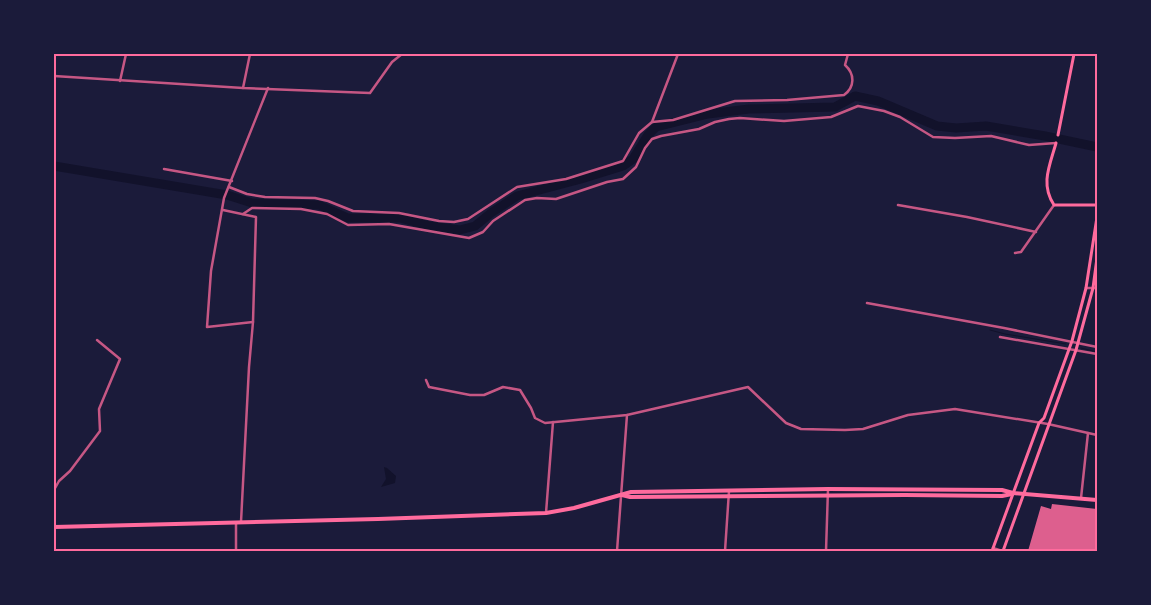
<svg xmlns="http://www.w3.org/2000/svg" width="1151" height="605" viewBox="0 0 1151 605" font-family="Montserrat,sans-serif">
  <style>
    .water { fill: #12122b }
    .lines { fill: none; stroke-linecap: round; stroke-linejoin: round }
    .stream { stroke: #12122b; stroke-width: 1 }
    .river { stroke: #12122b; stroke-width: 9 }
    .building { fill: #dd5f8e }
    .minor { stroke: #c65784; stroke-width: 2.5 }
    .secondary { stroke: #ff6b9d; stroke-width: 3 }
    .primary { stroke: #ff6b9d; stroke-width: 4 }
    .neatline { fill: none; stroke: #ff6b9d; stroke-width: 2 }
  </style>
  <rect width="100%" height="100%" fill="#1b1b3a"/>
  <path class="water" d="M384,467L387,468L396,476L395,483L381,487L386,479Z"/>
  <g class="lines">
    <g class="stream">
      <path d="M990,330L1005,334L1066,344"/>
      <path d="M1081,348L1097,352"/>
    </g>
    <path class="river" d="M54,166L227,195L252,203L319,205L348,218H400L430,226L460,230L475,226L491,213L517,196L581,179L623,166L633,159L648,135L656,127L708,114L749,109L835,107L855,96L878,101L937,126L956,128L986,126L1045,136L1097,147"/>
  </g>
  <path class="building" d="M1052,504L1097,509V551H1028L1041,506L1051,509Z"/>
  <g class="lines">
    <g class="minor">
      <path d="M54,76L243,88L370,93L392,62L402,54"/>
      <path d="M120,81L126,54"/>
      <path d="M243,88L250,54"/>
      <path d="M652,122L678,54"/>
      <path d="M164,169L232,181"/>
      <path d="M229,187L247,194L265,197L315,198L328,201L353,211L399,213L439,221L454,222L468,219L517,187L566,179L623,161L639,133L652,122L673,120L735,101L787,100L844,95C855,87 855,74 845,65L848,54"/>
      <path d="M898,205L967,217L1036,232"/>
      <path d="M223,210L256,217L253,322L249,367L241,522"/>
      <path d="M243,214L252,208L301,209L327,214L348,225L389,224L469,238L483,232L493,221L525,200L537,198L556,199L607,182L623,179L636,167L645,148L652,139L661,136L699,129L715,122L729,119L740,118L784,121L831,117L858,106L884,111L900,117L933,137L955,138L991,136L1029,145L1056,143"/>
      <path d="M1015,253L1021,252L1054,205"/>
      <path d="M1086,288H1097"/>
      <path d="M867,303L1004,328L1097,347"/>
      <path d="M253,322L207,327L211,271L224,198L268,88"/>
      <path d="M1000,337L1097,354"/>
      <path d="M426,380L429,387L470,395H484L503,387L520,390L531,408L535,418L545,423L627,415L748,387L786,423L801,429L845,430L863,429L908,415L955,409L1048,424L1097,435"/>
      <path d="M54,490L59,481L70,471L100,431L99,409L120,359L97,340"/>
      <path d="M1081,498L1088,433"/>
      <path d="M546,513L553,422"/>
      <path d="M236,523V551"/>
      <path d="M993,548L1002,551"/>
      <path d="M617,551L627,415"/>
      <path d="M725,551L729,491"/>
      <path d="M826,551L828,489"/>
    </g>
    <g class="secondary">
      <path d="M1058,135L1074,54"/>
      <path d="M1056,143C1050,165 1040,184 1054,205H1097"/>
      <path d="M992,551L1039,423L1044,418L1072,341L1086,288L1097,217"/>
      <path d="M1003,551L1076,350L1093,288L1097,258"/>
    </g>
    <g class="primary">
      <path d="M622,495L630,497L905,495L1002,496L1012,494"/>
      <path d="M54,527L378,519L546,513L574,508L631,492L828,489L1002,490L1013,493L1097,500"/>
    </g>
  </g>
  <rect width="1151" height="605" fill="none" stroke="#1b1b3a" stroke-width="110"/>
  <rect x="55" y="55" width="1041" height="495" class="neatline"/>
</svg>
